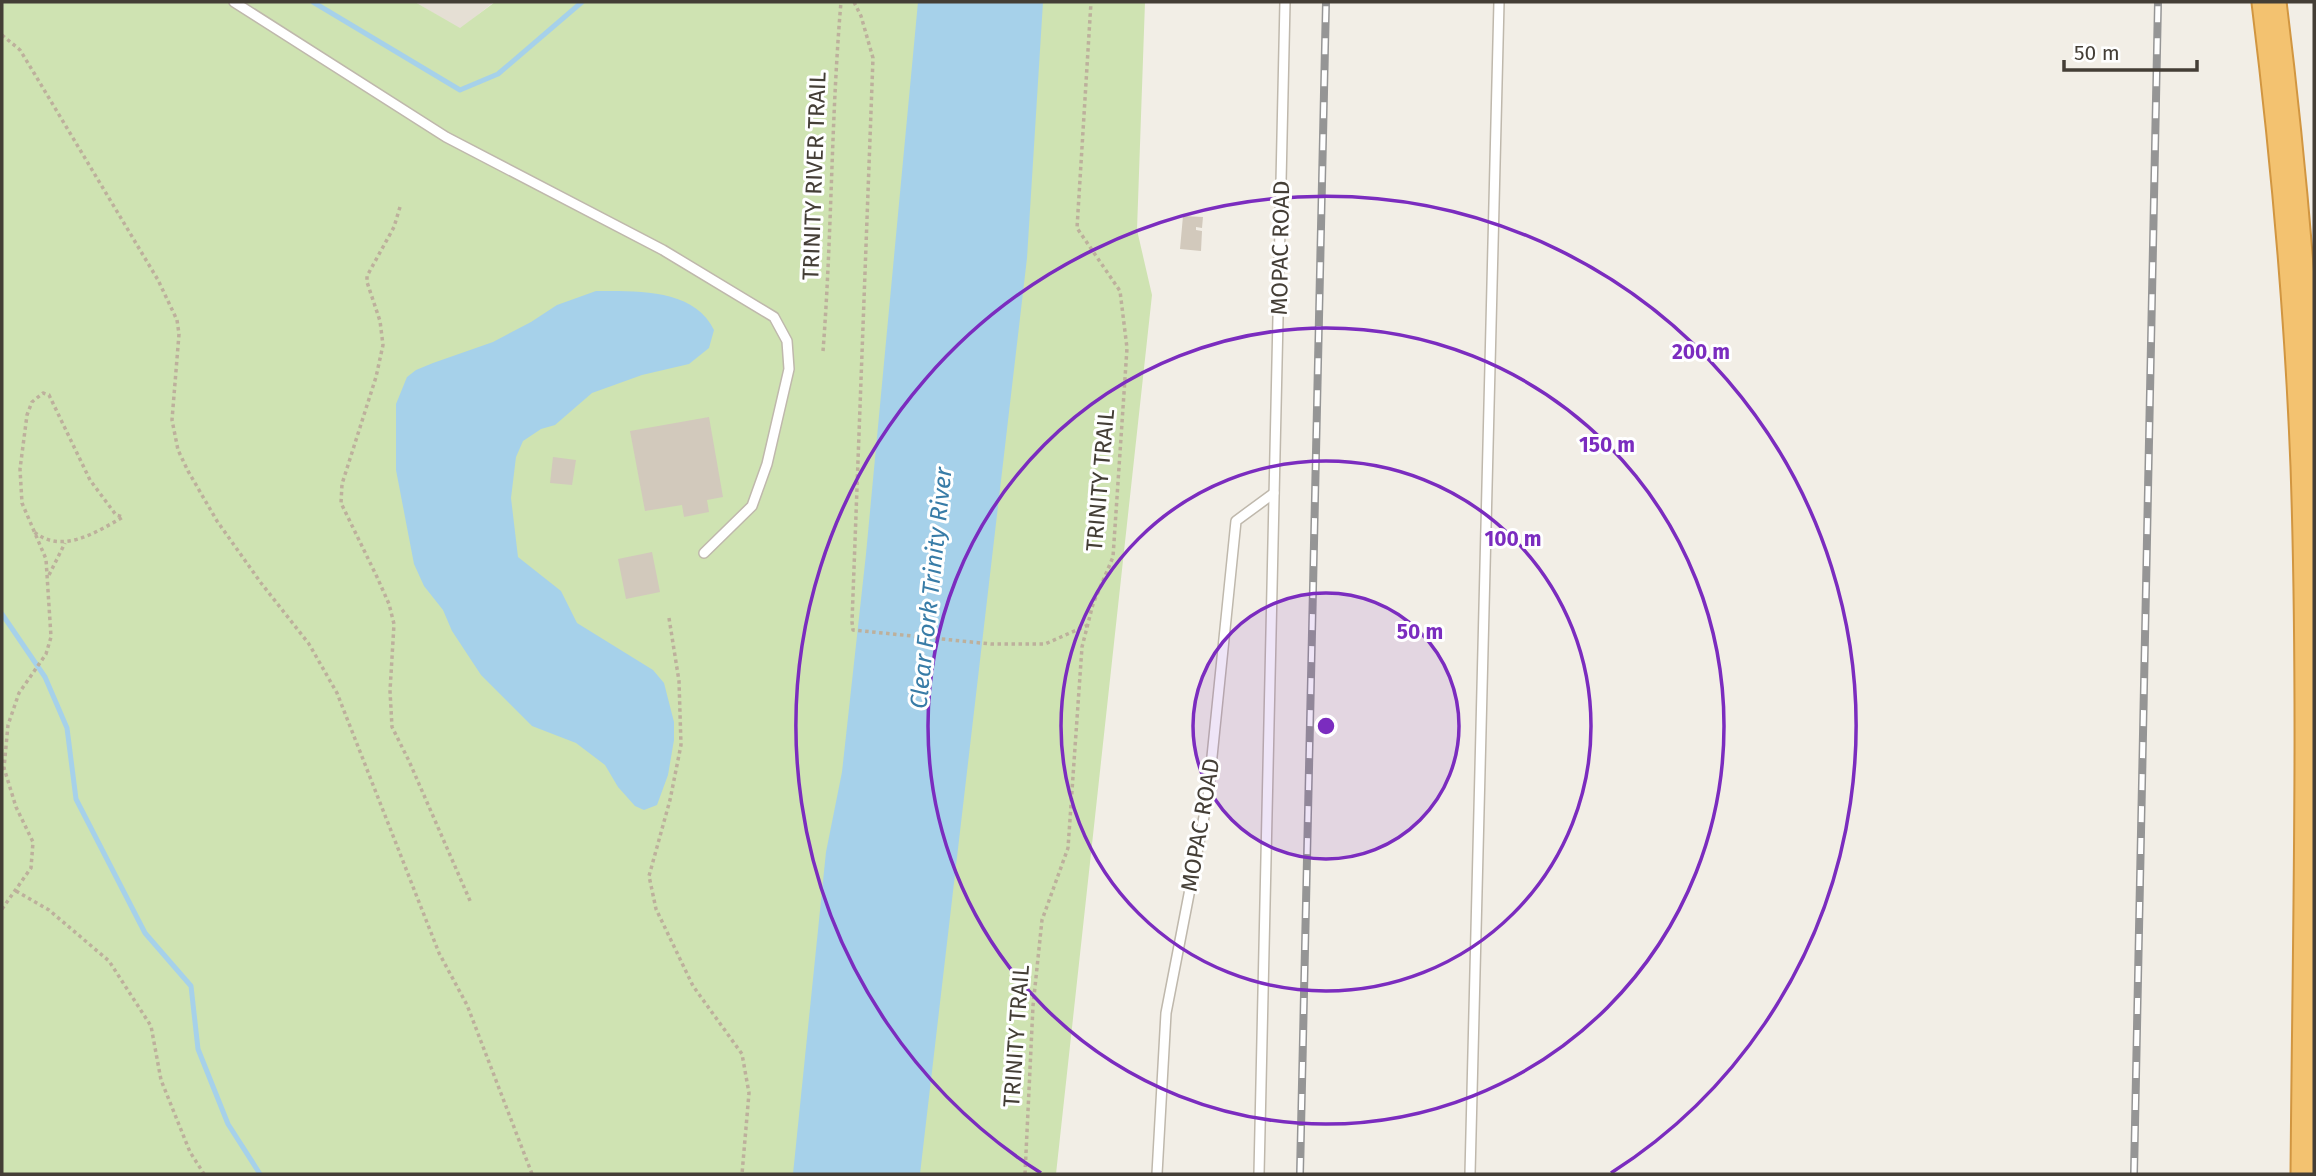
<svg xmlns="http://www.w3.org/2000/svg" width="2316" height="1176" viewBox="0 0 2316 1176" font-family="'Fira Sans',sans-serif">
  <style>
    .residential { fill: #e5dfd4 }
    .green { fill: #cfe3b2 }
    .water { fill: #a6d1ea }
    .lines { fill: none; stroke-linecap: round; stroke-linejoin: round }
    .stream { stroke: #a6d1ea; stroke-width: 5 }
    .building { fill: #d2c9bc }
    .service-casing { stroke: #bfb8ac; stroke-width: 12 }
    .motorway-casing { stroke: #d19641; stroke-width: 37 }
    .path { stroke: #bdb09c; stroke-width: 3.5; stroke-dasharray: 3.5 3.5; stroke-linecap: butt }
    .service { stroke: #fff; stroke-width: 9 }
    .motorway { stroke: #f3c270; stroke-width: 33 }
    .rail-casing { stroke: #959595; stroke-width: 8 }
    .rail { stroke: #fff; stroke-width: 5; stroke-dasharray: 16; stroke-linecap: butt }
    .ring { fill: none; stroke: #7b2cbf; stroke-width: 3.5 }
    .labels { text-anchor: middle; stroke-width: 6; stroke-linejoin: round; paint-order: stroke }
    .street-label { font-size: 23px; fill: #443e36; stroke: #fff }
    .water-label { font-size: 24px; font-style: italic; fill: #387ca7; stroke: #fff }
    .centre { fill: #7b2cbf; stroke: #fff; stroke-width: 3.5 }
    .ring-label { font-size: 21px; text-anchor: middle; font-weight: bold; fill: #7b2cbf; stroke: #fff; stroke-width: 6; stroke-linejoin: round; paint-order: stroke }
  </style>
  <rect width="100%" height="100%" fill="#f2eee6"/>
  <path class="residential" d="M415,2H494L460,29Z"/>
  <path class="green" d="M2,2H415L460,28L495,2H1145L1137,230L1152,295L1056,1174H2Z"/>
  <g class="water">
    <path d="M918,2H1043L1027,258L920,1174H793L826,852L842,772L866,554Z"/>
    <path d="M596,291C636,291 694,288 714,330L709,348L689,364L642,375L592,393L555,425L541,429L523,441L516,457L511,498L518,557L561,591L577,623L653,670L664,683L674,722V740L668,775L657,805L644,810L635,806L618,787L605,765L576,743L532,726L481,675L452,631L443,610L424,586L414,564L396,470V404L407,377L416,370L433,363L493,342L531,322L557,305Z"/>
  </g>
  <g class="lines">
    <g class="stream">
      <path d="M313,2L460,90L498,74L582,2"/>
      <path d="M2,614L45,677L67,728L76,799L145,933L191,986L198,1049L228,1124L260,1174"/>
    </g>
  </g>
  <g class="building">
    <path d="M1183,216L1203,217L1202,228L1196,227V230L1202,231L1201,251L1180,249Z"/>
    <path d="M709,417L723,497L707,500L709,512L684,517L682,505L645,511L630,431Z"/>
    <path d="M553,457L576,460L572,485L550,483Z"/>
    <path d="M652,552L660,592L626,599L618,559Z"/>
  </g>
  <g class="lines">
    <defs>
      <g id="service">
        <path d="M234,2L446,137L663,250L774,317L787,341L789,369L767,464L752,506L704,553"/>
        <path d="M1157,1174L1166,1013L1208,796L1236,521L1274,493"/>
        <path d="M1259,1174L1285,2"/>
        <path d="M1470,1174L1499,2"/>
      </g>
      <path id="motorway" d="M2269,2C2288,156 2302,311 2308,466C2316,702 2310,938 2308,1174"/>
    </defs>
    <use href="#service" class="service-casing"/>
    <use href="#motorway" class="motorway-casing"/>
    <g class="path">
      <path d="M854,2L861,16L873,58L852,622L853,630L991,644H1045L1088,625"/>
      <path d="M2,35L20,50L34,73L158,280L177,320L179,334L172,420L178,450L188,471L217,521L261,583L309,644L337,693L439,953L467,1005L532,1174"/>
      <path d="M400,207L394,227L367,276V282L380,321L383,345L376,377L342,484L341,503L377,577L389,604L394,624L390,691L392,727L409,761L471,903"/>
      <path d="M823,351C832,235 831,118 841,2"/>
      <path d="M49,575L65,543"/>
      <path d="M669,618L679,681L681,745L670,800L649,876L656,909L693,986L742,1054L749,1093L742,1174"/>
      <path d="M16,891L49,910L109,961L151,1026L161,1080L190,1152L204,1174"/>
      <path d="M2,909L31,868L33,842L16,807L4,768L8,725L19,693L46,654L51,637L46,559L22,503L20,469L27,415L32,402L43,393L49,395L90,480L116,515L123,517C95,533 61,555 33,531"/>
      <path d="M1025,1174L1033,1006L1042,920L1068,848L1082,647L1093,604L1113,557L1127,348L1120,291L1077,228L1091,2"/>
    </g>
    <use href="#service" class="service"/>
    <use href="#motorway" class="motorway"/>
    <defs>
      <g id="rail">
        <path d="M1300,1174L1326,2"/>
        <path d="M2134,1174L2158,2"/>
      </g>
    </defs>
    <use href="#rail" class="rail-casing"/>
    <use href="#rail" class="rail"/>
  </g>
  <circle cx="1326" cy="726" r="133" fill="#7b2cbf" fill-opacity=".12"/>
  <g class="ring">
    <circle cx="1326" cy="726" r="133"/>
    <circle cx="1326" cy="726" r="265"/>
    <circle cx="1326" cy="726" r="398"/>
    <path d="M1041 1173A530 530 0 1 1 1611 1173"/>
  </g>
  <g class="labels">
    <g class="street-label">
      <text transform="translate(814 176) rotate(-88)" y="8">TRINITY RIVER TRAIL</text>
      <text transform="translate(1280 248) rotate(-89)" y="8">MOPAC ROAD</text>
      <text transform="translate(1100 480) rotate(-85)" y="8">TRINITY TRAIL</text>
      <text transform="translate(1200 825) rotate(-80)" y="8">MOPAC ROAD</text>
      <text transform="translate(1016 1036) rotate(-86)" y="8">TRINITY TRAIL</text>
    </g>
    <g class="water-label">
      <text transform="translate(931 588) rotate(-84)" y="8">Clear Fork Trinity River</text>
    </g>
  </g>
  <circle cx="1326" cy="726" r="10" class="centre"/>
  <g class="ring-label">
    <text x="1701" y="359">200 m</text>
    <text x="1607" y="452">150 m</text>
    <text x="1513" y="546">100 m</text>
    <text x="1420" y="639">50 m</text>
  </g>
  <rect width="2316" height="1176" fill="none" stroke="#443e36" stroke-width="7"/>
  <path d="M2064 60v10h133v-10" fill="none" stroke="#443e36" stroke-width="3.5"/>
  <text x="2074" y="60" font-size="21" fill="#443e36" stroke="#ffffff" stroke-width="5" paint-order="stroke">50 m</text>
</svg>
